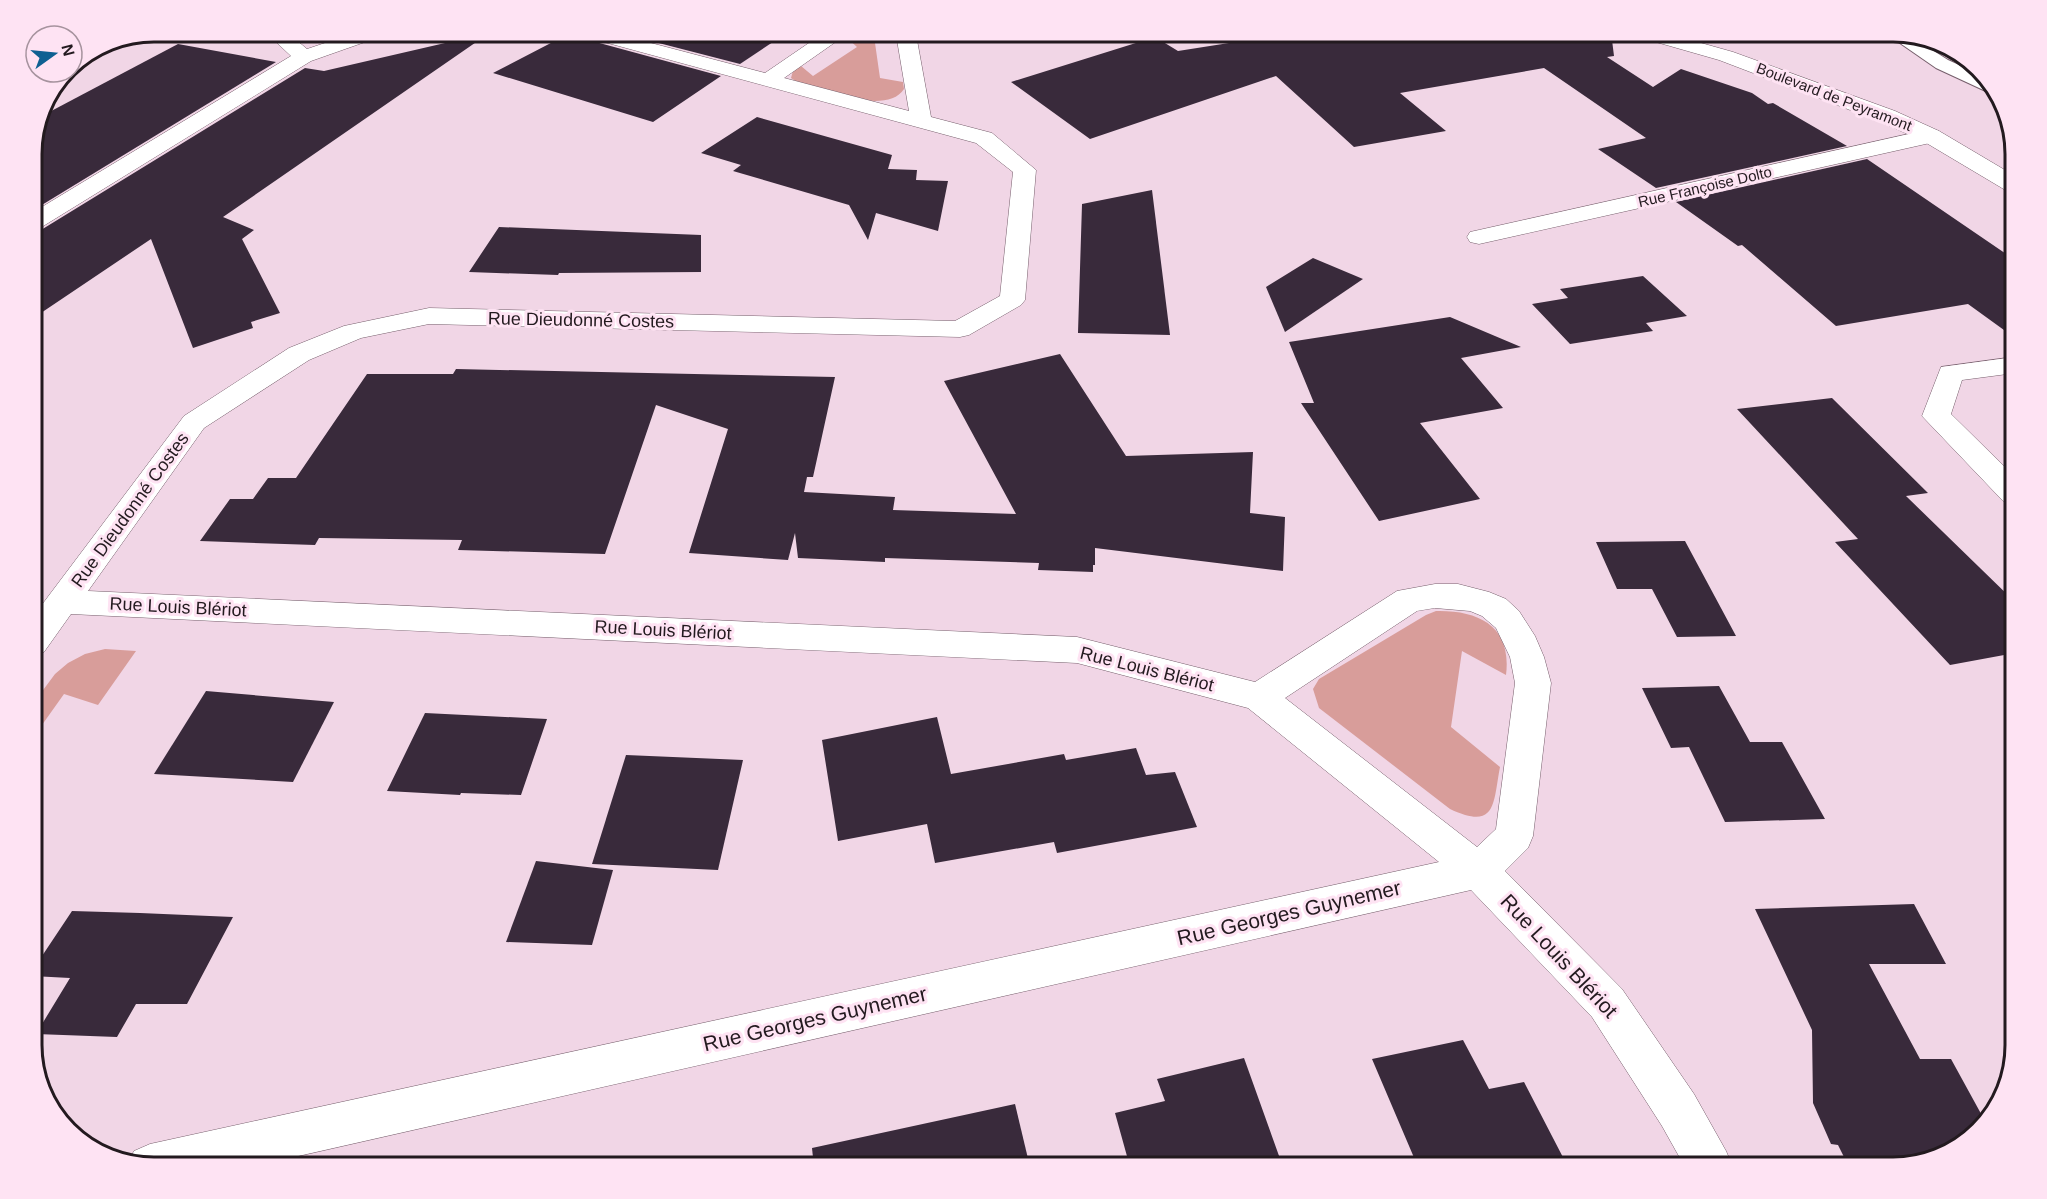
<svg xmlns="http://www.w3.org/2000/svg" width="2047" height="1199" viewBox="0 0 2047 1199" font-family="Arial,sans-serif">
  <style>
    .green { fill: #d89d9a }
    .building { fill: #392a3b }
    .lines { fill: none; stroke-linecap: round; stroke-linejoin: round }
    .lane-casing { stroke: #765f6c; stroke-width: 2 }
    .street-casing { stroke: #765f6c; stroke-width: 1 }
    .secondary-casing { stroke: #765f6c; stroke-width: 1 }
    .lane { fill: #fff; fill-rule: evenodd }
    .street { fill: #fff; fill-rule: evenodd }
    .secondary { fill: #fff; fill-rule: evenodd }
    .labels { text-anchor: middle; stroke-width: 6; stroke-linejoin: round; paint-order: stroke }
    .far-street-label { font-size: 15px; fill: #231a1f; stroke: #fee3f3 }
    .street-label { font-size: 18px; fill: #231a1f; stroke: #fee3f3 }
    .near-street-label { font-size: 21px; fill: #231a1f; stroke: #fee3f3 }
    .rim { fill: none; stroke: #231a1f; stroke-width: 3 }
  </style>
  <rect width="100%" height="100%" fill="#f1d6e6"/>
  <g class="green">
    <path d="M855,32H890L896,38L874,36L880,78L903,82L904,89C887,116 823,90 798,83L791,78L793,71L801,66L813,76L857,47L846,37Z"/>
    <path d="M1436,611C1480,610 1512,627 1506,675L1462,651L1451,727L1500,767C1493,803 1497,831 1450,809L1319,708L1313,689L1319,679L1426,615Z"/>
    <path d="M105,649L136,651L98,705L64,694L32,739V705L55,674L68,663L85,654Z"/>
  </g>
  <g class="building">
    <path d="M572,32H577L581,38L721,76L653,122L493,73Z"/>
    <path d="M616,32H788L740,64Z"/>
    <path d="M1299,32H1611L1614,56L1607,57L1653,87L1681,69L1752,93L1768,104L1773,103L1847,146L1656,188L1598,149L1646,138L1544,68L1400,93L1446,131L1354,147L1276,76L1090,139L1011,82L1155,37L1178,51Z"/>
    <path d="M484,34L485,36L223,217L254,230L242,239L280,313L251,322L253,328L193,348L151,239L32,319V232L41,230L305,68L324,71Z"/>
    <path d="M178,44L276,62L32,211V146L38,118Z"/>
    <path d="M757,117L892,155L888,169L917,170L916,180L948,181L938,231L876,213L868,240L849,205L733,171L741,165L701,153Z"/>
    <path d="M1867,159L2015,260V338L1968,304L1836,326L1742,245L1738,246L1676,202Z"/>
    <path d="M1152,190L1170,335L1078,333L1082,204Z"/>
    <path d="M499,227L701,235V272L559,273L558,275L469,272Z"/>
    <path d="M1313,258L1363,279L1285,332L1266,287Z"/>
    <path d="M1643,276L1687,316L1646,323L1653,331L1570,344L1532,304L1568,298L1560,289Z"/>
    <path d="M1450,317L1521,347L1461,358L1503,408L1420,423L1480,499L1379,521L1301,403H1314L1289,342Z"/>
    <path d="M1060,354L1126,456L1253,452L1250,513L1285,517L1283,571L1095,548V565H1093V572L1038,570L1039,563L885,558V562L798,558L795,533L788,560L689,553L728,429L656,405L605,554L458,550L462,540L319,538L315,545L200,541L230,499H253L268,478H296L367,374H453L456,369L835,377L813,477H807L804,492L895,497L893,510L1016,514L944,381Z"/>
    <path d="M1832,398L1928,493L1906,496L2015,602V653L1950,665L1835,542L1858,539L1737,409Z"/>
    <path d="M1685,541L1736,636L1677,637L1652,589H1617L1596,542Z"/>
    <path d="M1719,686L1750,742H1782L1825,819L1725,822L1689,747L1671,748L1642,688Z"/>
    <path d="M206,691L334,702L293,782L154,774Z"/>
    <path d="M425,713L547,719L521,795L461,793L460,795L387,791Z"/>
    <path d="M937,717L951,774L1064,754L1066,760L1136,748L1146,775L1175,772L1197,827L1057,853L1054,842L935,863L927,824L838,841L822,740Z"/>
    <path d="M626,755L743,760L718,870L592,864Z"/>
    <path d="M536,861L613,870L592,945L506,942Z"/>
    <path d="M1914,904L1946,964H1869L1920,1059H1951L1985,1121L1955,1151L1894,1167H1849L1838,1145L1831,1144L1813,1103L1812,1030L1755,909Z"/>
    <path d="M72,911L140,913L233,917L187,1004H136L117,1037L36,1034L70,978L32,976V971Z"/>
    <path d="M1463,1040L1489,1089L1524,1082L1568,1167H1418L1372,1059Z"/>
    <path d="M1244,1058L1283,1167H1130L1115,1113L1165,1101L1157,1079Z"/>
    <path d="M1015,1104L1030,1167H814L812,1148Z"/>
  </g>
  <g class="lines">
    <defs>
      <path id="lane" d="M1884,32H1894L1910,36L1948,60L1983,76L1999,94L1990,93L1936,68Z"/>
      <g id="street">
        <path d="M278,32H296L295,39L307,49L358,32H385L382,36L311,61L40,228L32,230V213L291,56L275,41Z"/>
        <path d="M579,32H609L765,73L825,32H846L844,36L784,78L909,111L897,40L892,32H911L917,40L931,117L992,133L1036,170L1025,300L1021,305L969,335L960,337L429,324L361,338L309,360L204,428L88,591L1077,637L1255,682L1397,591L1435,584H1458L1489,592L1506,599L1519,611L1535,636L1544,657L1551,683L1533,836L1528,848L1505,871L1622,989L1694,1094L1726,1151L1733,1167H1685L1662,1126L1592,1017L1471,890L250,1167L154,1168L129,1161L134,1151L150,1144L1439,862L1248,708L1077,663L71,614L44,652L32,656V618L184,416L289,348L344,326L429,308L955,321L1000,296L1013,172L976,143L582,36ZM1435,608L1470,611L1482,616L1496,628L1510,657L1515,683L1496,829L1477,847L1285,698L1417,611Z"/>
        <path d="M1931,129L1939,131L1942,136L1939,141L1479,244L1470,242L1467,237L1470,232L1479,230Z"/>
        <path d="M2015,357V373L1962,380L1951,414L2015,477V505L2004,502L1922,416L1941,367Z"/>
      </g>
      <path id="secondary" d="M1633,32H1662L1733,52L1895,111L1939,131L2015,176V193L2007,191L1923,141L1879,121L1719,60L1635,36Z"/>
    </defs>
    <use href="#lane" class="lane-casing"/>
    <use href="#street" class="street-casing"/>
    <use href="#secondary" class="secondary-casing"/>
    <use href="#lane" class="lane"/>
    <use href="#street" class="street"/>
    <use href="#secondary" class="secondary"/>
  </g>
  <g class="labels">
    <g class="far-street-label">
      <text transform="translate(1834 97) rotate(21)" y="5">Boulevard de Peyramont</text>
      <text transform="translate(1705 187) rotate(-13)" y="5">Rue Françoise Dolto</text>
    </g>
    <g class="street-label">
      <text transform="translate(581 320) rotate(1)" y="6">Rue Dieudonné Costes</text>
      <text transform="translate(130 510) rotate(-54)" y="6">Rue Dieudonné Costes</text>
      <text transform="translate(178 607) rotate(3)" y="6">Rue Louis Blériot</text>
      <text transform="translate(663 630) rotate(3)" y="6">Rue Louis Blériot</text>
      <text transform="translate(1147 669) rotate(14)" y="6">Rue Louis Blériot</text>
    </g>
    <g class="near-street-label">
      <text transform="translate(1289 913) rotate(-13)" y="7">Rue Georges Guynemer</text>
      <text transform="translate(1559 956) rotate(47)" y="7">Rue Louis Blériot</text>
      <text transform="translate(815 1019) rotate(-13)" y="7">Rue Georges Guynemer</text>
    </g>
  </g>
  <path d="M0 0H2047V1199H0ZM154 42H1893A112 112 0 0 1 2005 154V1045A112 112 0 0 1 1893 1157H154A112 112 0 0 1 42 1045V154A112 112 0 0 1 154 42Z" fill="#fee3f3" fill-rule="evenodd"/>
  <path class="rim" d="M154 42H1893A112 112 0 0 1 2005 154V1045A112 112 0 0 1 1893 1157H154A112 112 0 0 1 42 1045V154A112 112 0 0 1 154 42Z"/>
  <g transform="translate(54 54) rotate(75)"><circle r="28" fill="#fee3f3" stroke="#a6939e" stroke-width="1.5"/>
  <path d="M0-4.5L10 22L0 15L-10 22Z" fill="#0f6092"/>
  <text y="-9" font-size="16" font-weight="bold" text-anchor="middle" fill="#231a1f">N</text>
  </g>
</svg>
